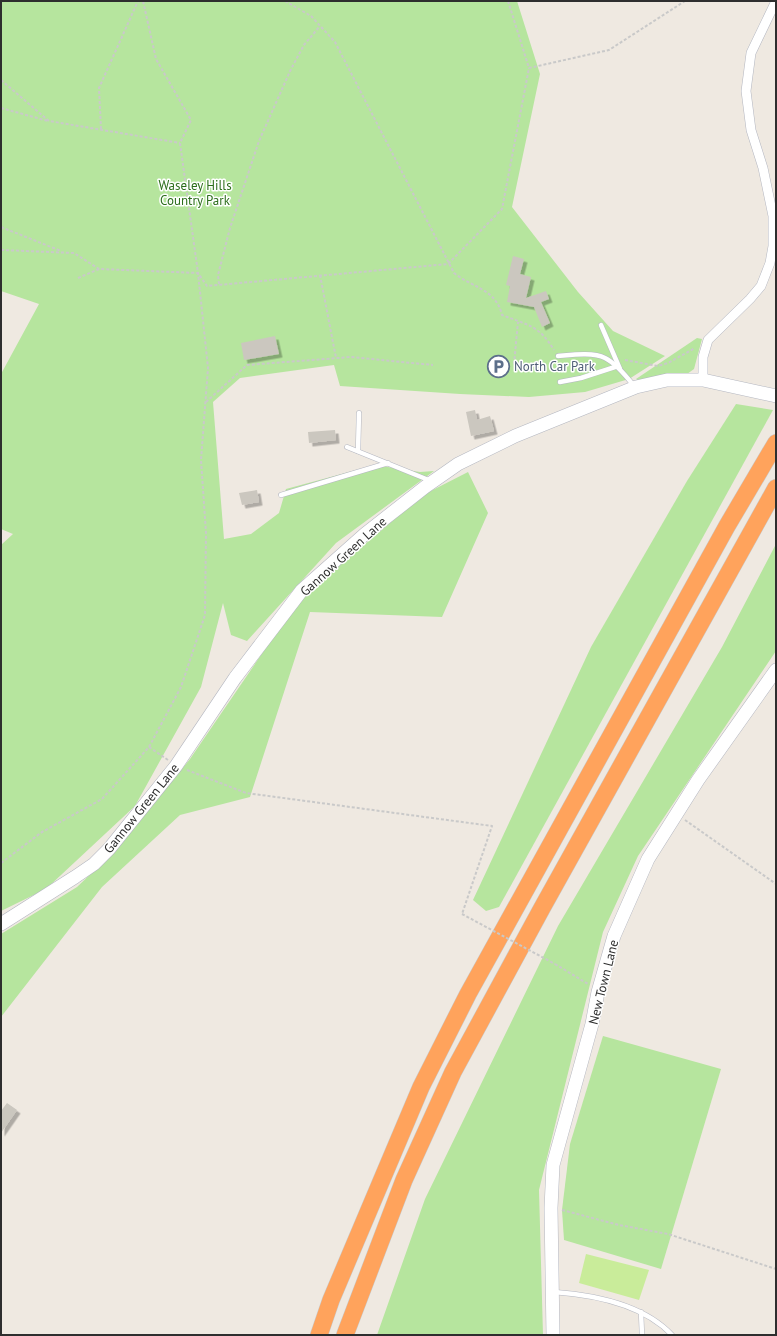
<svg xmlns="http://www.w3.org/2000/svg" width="777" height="1336" viewBox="0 0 777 1336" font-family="'PT Sans',sans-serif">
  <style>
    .green { fill: #b6e59e }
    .pitch { fill: #c9ec9a }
    .building { fill: #cbc7bf; filter: url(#shadow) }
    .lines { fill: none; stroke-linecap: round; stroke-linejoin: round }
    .lane-casing { stroke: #b4b7c1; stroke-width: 5.5 }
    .street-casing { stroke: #b4b7c1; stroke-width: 10 }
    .secondary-casing { stroke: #b4b7c1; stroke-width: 14 }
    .highway-casing { stroke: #c9c9c9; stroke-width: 18 }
    .path { stroke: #c9c9c9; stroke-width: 2; stroke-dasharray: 3 2; stroke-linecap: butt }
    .lane { stroke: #fff; stroke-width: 4.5 }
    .street { stroke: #fff; stroke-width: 9 }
    .secondary { stroke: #fff; stroke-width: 13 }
    .highway { stroke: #ffa35c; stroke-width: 17 }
    .path-bridge { stroke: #c9c9c9; stroke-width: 2; stroke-dasharray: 3 2; stroke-linecap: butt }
    .labels { text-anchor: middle; stroke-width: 3; stroke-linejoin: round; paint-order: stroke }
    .park-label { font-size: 13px; fill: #2c6e1b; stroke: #fff }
    .service-label { font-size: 13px; fill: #4e5e75; stroke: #fff; text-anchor: start }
    .street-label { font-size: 13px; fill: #2e2e2e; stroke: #fff }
  </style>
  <defs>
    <filter id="shadow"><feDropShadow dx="3.5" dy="3.5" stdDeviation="0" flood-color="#0004"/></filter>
  </defs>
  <rect width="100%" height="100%" fill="#efe9e1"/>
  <g class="green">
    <path d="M1,1H517L540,74L512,207L578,292L613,331L665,356L629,379L585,392L529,397L460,394L340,386L334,365L240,378L213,402L224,539L251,534L279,513L286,489L375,465L420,472L434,471L336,543L247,641L231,635L223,603L201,687L135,806L46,889L1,911V545L13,534L1,529V374L39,304L1,291Z"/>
    <path d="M697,338L702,339L694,369L687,374L643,383L636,379Z"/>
    <path d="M736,404L773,410L499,907L486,911L473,900L591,647L687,481Z"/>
    <path d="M468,472L488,513L442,617L310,612L250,797L180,815L102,887L1,1017V934L77,887L118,848L190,759L298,601L423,495Z"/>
    <path d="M776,544V651L638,856L603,932L539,1190L543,1335H377L425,1199L558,926L722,647Z"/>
    <path d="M603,1036L721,1069L661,1269L564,1240L562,1210L570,1144Z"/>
  </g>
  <path class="pitch" d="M586,1254L649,1270L639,1300L579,1283Z"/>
  <g class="building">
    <path d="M513,256L524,259L520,274L531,277L526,298L546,291L549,299L541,302L550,323L542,327L534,307L507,302L510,286L506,285Z"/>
    <path d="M275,336L279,354L244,360L241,343Z"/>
    <path d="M475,410L477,420L490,416L494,431L471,436L466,412Z"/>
    <path d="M335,430L336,440L309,443L308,432Z"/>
    <path d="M257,490L259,502L242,505L239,493Z"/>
    <path d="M7,1103L17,1110L1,1133V1111Z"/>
  </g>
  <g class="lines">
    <defs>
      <g id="lane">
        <path d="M601,325L620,369"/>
        <path d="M558,356C571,355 593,352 605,358C615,363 627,377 634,386"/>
        <path d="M560,382L581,378L615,367"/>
        <path d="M347,447L431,481"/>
        <path d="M358,451L359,413"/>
        <path d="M281,495L388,463"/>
        <path d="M554,1292C595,1295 643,1304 672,1335"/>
        <path d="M641,1312L642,1335"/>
      </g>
      <path id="street" d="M703,380V357L708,340L750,299L761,286L770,263L773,246V216L763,168L751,130L746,91L751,53L776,1"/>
      <g id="secondary">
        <path d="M1,924L75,877L94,864L109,849L176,766L235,678L302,590L365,534L425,487L458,464L515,436L636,387L667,380H703L776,396"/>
        <path d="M553,1335L551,1208L553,1165L592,1024L598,992L614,936L648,859L698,780L776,670"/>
      </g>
      <g id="highway">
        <path d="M319,1335L331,1300L421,1087L468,994L727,526L776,443"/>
        <path d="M345,1335L404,1180L453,1072L542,908L776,488"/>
      </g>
    </defs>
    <use href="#lane" class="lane-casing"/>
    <use href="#street" class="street-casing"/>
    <use href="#secondary" class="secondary-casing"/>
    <use href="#highway" class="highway-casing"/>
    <g class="path">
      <path d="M285,1L311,16L335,42L454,273C473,288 496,289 502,315C527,325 539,325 554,350"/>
      <path d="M508,1L529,68L609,50L685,1"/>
      <path d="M1,80L49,121L180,143"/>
      <path d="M1,108L48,121"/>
      <path d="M101,129L99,88L138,1"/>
      <path d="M1,227L61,251"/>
      <path d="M1,250L74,253L99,269L198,273L207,286L448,264L502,209L529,68"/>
      <path d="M320,275L336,358"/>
      <path d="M78,278L99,269"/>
      <path d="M219,284L218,275L230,228L259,141L291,69L304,45L320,26"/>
      <path d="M625,360L658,366L668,363L695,348"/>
      <path d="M514,364L518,322"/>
      <path d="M206,402L247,365L351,357L433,365"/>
      <path d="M149,747L168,760"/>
      <path d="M187,770L246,793L492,826L462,914"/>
      <path d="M685,820L776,884"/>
      <path d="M1,863L42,832L102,799L149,747L181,687L205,615L206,533L201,460L208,368L198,273L180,143L191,120L156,59L143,1"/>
      <path d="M555,964L588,984"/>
      <path d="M562,1210L619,1225L668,1234L776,1269"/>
    </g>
    <use href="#lane" class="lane"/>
    <use href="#street" class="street"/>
    <use href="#secondary" class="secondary"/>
    <use href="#highway" class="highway"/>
    <path class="path-bridge" d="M462,914L555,964"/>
  </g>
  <defs>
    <symbol id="parking-ring" viewBox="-11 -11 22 22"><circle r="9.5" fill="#fff" stroke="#5c6f8a" stroke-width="1.5"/><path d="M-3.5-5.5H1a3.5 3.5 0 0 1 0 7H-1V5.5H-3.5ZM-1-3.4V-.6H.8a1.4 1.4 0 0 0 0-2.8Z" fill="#5c6f8a"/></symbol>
  </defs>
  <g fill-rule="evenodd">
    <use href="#parking-ring" x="486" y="354" width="25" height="25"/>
  </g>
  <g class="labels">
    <g class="park-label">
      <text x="195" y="190">Waseley Hills<tspan x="195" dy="15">Country Park</tspan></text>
    </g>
    <g class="service-label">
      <text x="514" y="371">North Car Park</text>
    </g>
    <g class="street-label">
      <text transform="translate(343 556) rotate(-42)" y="5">Gannow Green Lane</text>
      <text transform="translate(141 808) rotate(-51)" y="5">Gannow Green Lane</text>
      <text transform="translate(603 982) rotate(-76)" y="5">New Town Lane</text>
    </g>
  </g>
  <rect width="777" height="1336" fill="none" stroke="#2e2e2e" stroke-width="4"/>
</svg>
